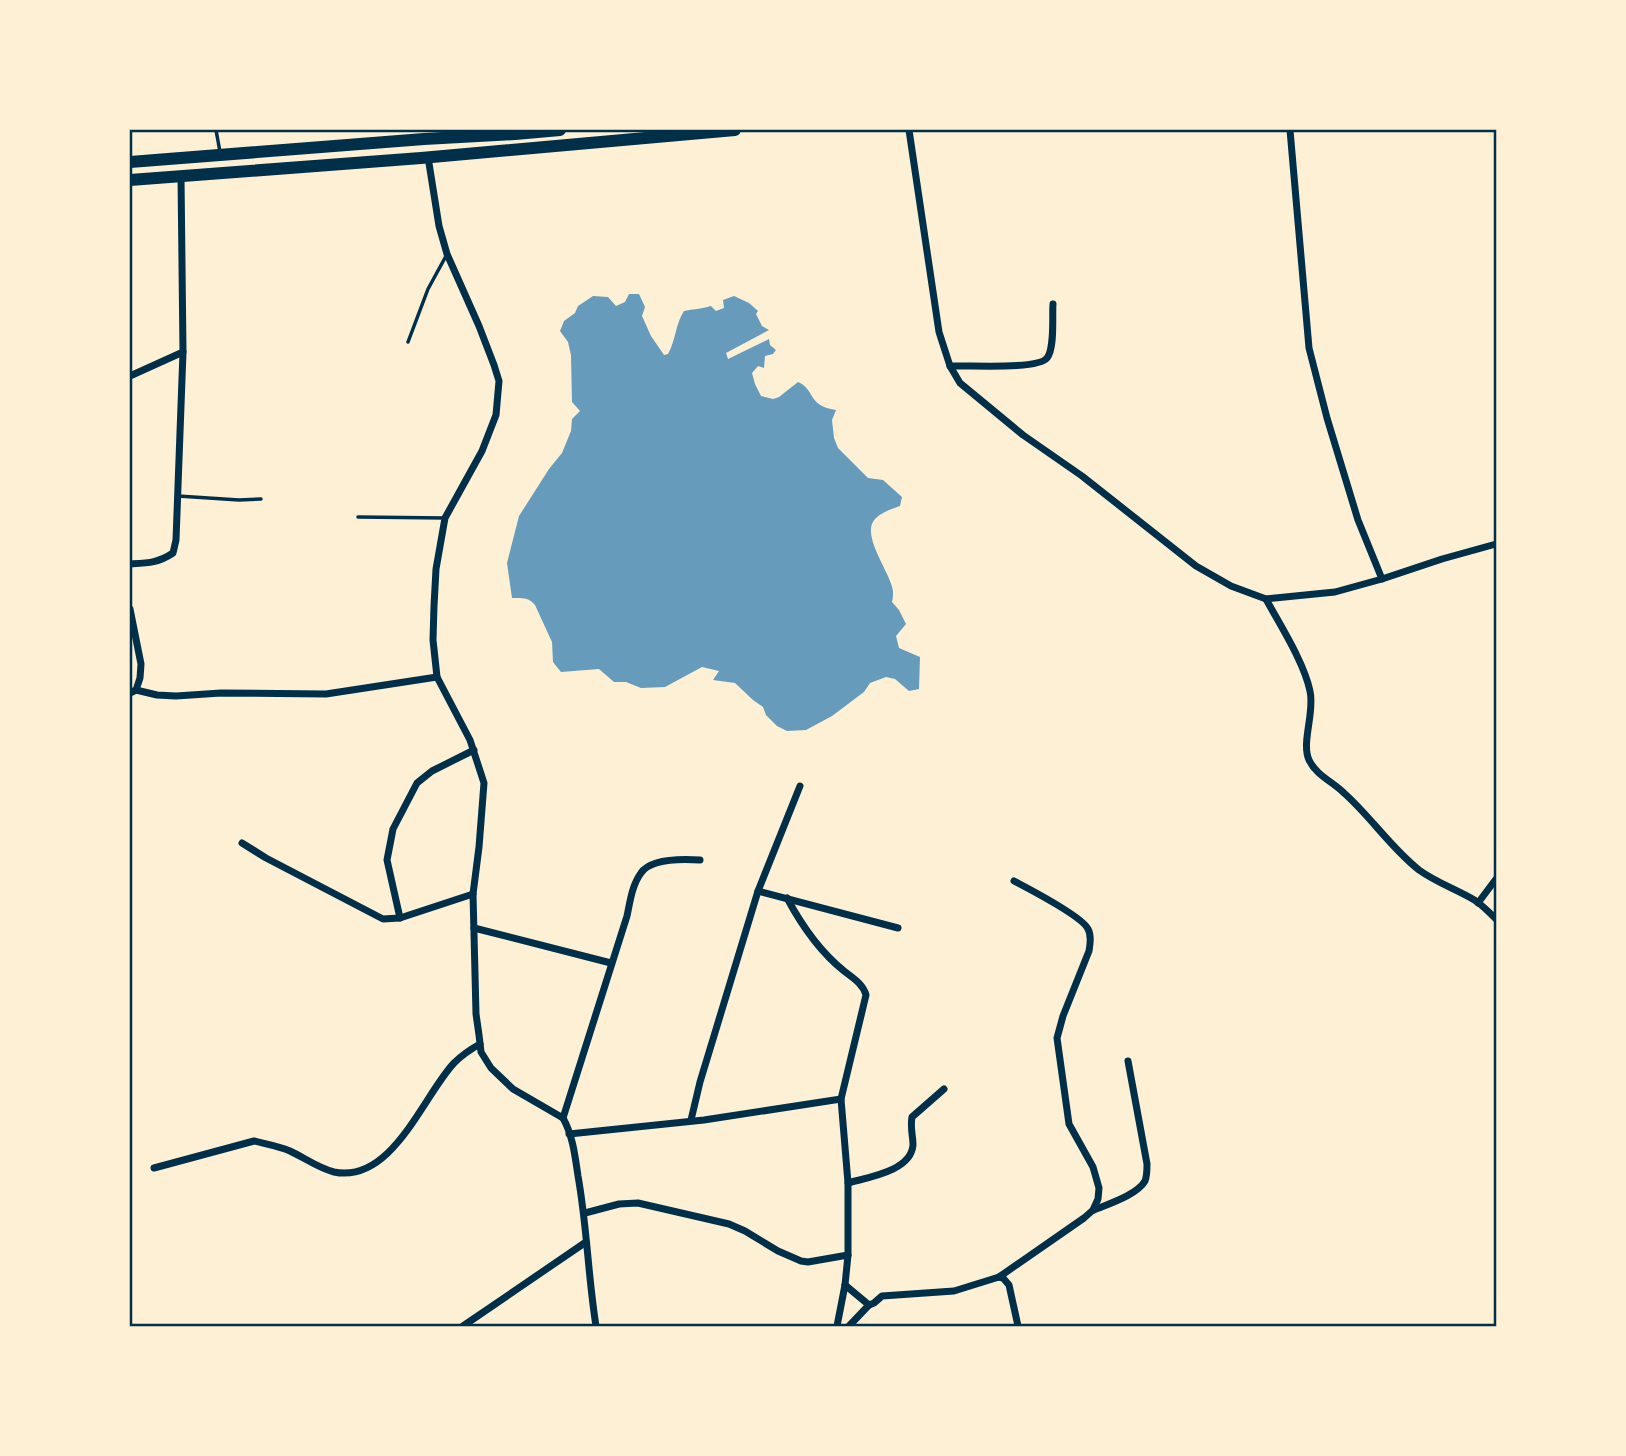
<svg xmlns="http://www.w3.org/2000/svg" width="1626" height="1456" viewBox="0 0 1626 1456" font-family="'Exo 2',sans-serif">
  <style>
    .water { fill: #669bbc }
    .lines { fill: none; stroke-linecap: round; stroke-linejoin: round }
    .service { stroke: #003049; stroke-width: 3.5 }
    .minor { stroke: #003049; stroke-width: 7 }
    .trunk { stroke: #003049; stroke-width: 12 }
    .neatline { fill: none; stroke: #003049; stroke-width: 2.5 }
  </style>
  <rect width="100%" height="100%" fill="#fdf0d5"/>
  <path class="water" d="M629,294H639L645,307L642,316L651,336L664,355L668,354C676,340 675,325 684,311C693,309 702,309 711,306L716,311L724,308L723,300L734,296L749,303L758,311L756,314L762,326L769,330L726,353L728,359L769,339L770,345L776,350L773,354L765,356L764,368L758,366L752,373L755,384L761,396L773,399L779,397L798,382C816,390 807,406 836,410L832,420L834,438L838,448L868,478L883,480L902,497L900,506C891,509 882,512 875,519C860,535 891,573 893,591C893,595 893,598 892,602L899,610L906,624L896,636L899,648L920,657L919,689L909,691L895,679L886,677L870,683L864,692L832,716L806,730L787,731L777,726L766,715L763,707L753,700L735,683L713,680L719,671L702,667L665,687L641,688L626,682H614L599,669L561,672L553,662L552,642L535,605C529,597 521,598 512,598L507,563L519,516L549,469L562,453L571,431L572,419L580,411L572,402L571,355L568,342L560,331L564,321L575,313L578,306L593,296L608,297L616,306L625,302Z"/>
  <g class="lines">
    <g class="service">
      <path d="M216,130L220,152"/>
      <path d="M408,342L428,289L446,256"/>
      <path d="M178,496L239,500L261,499"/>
      <path d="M358,517L445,518"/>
    </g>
    <g class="minor">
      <path d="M909,130L939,332L950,366L960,383L1023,435L1082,476L1196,566L1231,586L1266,599L1335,592L1382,579L1442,559L1496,544"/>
      <path d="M1290,130L1309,348L1327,418L1358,520L1382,579"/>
      <path d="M428,157L439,226L447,254L479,326L494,365L499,381L496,415L482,451L445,518L436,569L434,606L433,640L437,677L470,740L484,783L479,847L473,894L476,1014L479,1035L481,1052L491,1068L513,1089L563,1118C573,1136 575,1156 578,1176C587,1226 588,1276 596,1326"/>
      <path d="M950,366C968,365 1038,370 1047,358C1055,348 1052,317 1053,304"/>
      <path d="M130,376L183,352L181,176"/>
      <path d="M130,564C148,563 158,563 173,553L176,540L183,352"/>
      <path d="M1266,599C1280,625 1304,662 1310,691C1315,712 1301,743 1309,760C1316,775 1333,782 1344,793C1371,817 1391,848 1419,870C1437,883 1458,890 1476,901C1483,906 1490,913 1496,919"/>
      <path d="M130,609L141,664L140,678L136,690L130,693"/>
      <path d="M136,690L157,695L176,696L221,693L326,694L437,677"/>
      <path d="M242,843L266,858L383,919L400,918L473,894"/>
      <path d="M758,891L898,928"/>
      <path d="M787,898C802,926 819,951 844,971C853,978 863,984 866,995L841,1099L848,1183V1255L845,1285L837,1326"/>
      <path d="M1478,903L1496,879"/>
      <path d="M400,918L387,860L393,829L417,783L432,771L474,750"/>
      <path d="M474,928L611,963"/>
      <path d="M563,1118L627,916C630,902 632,885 641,873C651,858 684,859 700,860"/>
      <path d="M691,1120L700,1082L758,891L800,786"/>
      <path d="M569,1134L704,1120L841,1099"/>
      <path d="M154,1168L254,1141C266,1144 278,1146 290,1151C305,1158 318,1168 334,1172C392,1184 423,1096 454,1063C462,1055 471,1049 480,1044"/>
      <path d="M848,1183C869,1177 911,1171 913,1145C913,1136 910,1127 912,1117L944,1089"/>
      <path d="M1094,1210C1108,1204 1137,1195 1145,1181C1147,1176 1147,1170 1147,1164L1128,1061"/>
      <path d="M585,1213L619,1204L638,1203L729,1224L745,1231L778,1251L801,1261L808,1262L848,1255"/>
      <path d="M999,1277L1084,1218L1093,1210L1098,1199L1099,1188L1093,1167L1069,1124L1057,1038L1063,1016L1089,951C1090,945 1092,936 1088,929C1082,916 1029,889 1014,881"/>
      <path d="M845,1285L869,1305L874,1303L882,1296L954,1291L999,1277L1003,1278L1009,1285L1018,1326"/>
      <path d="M463,1326L586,1242"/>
      <path d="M849,1326L869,1305"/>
    </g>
    <g class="trunk">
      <path d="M130,162L424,139L515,134L560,130"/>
      <path d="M130,180L421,158L735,130"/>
    </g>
  </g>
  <rect width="1626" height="1456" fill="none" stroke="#fdf0d5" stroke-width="262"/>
  <rect x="131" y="131" width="1364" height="1194" class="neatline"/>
</svg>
